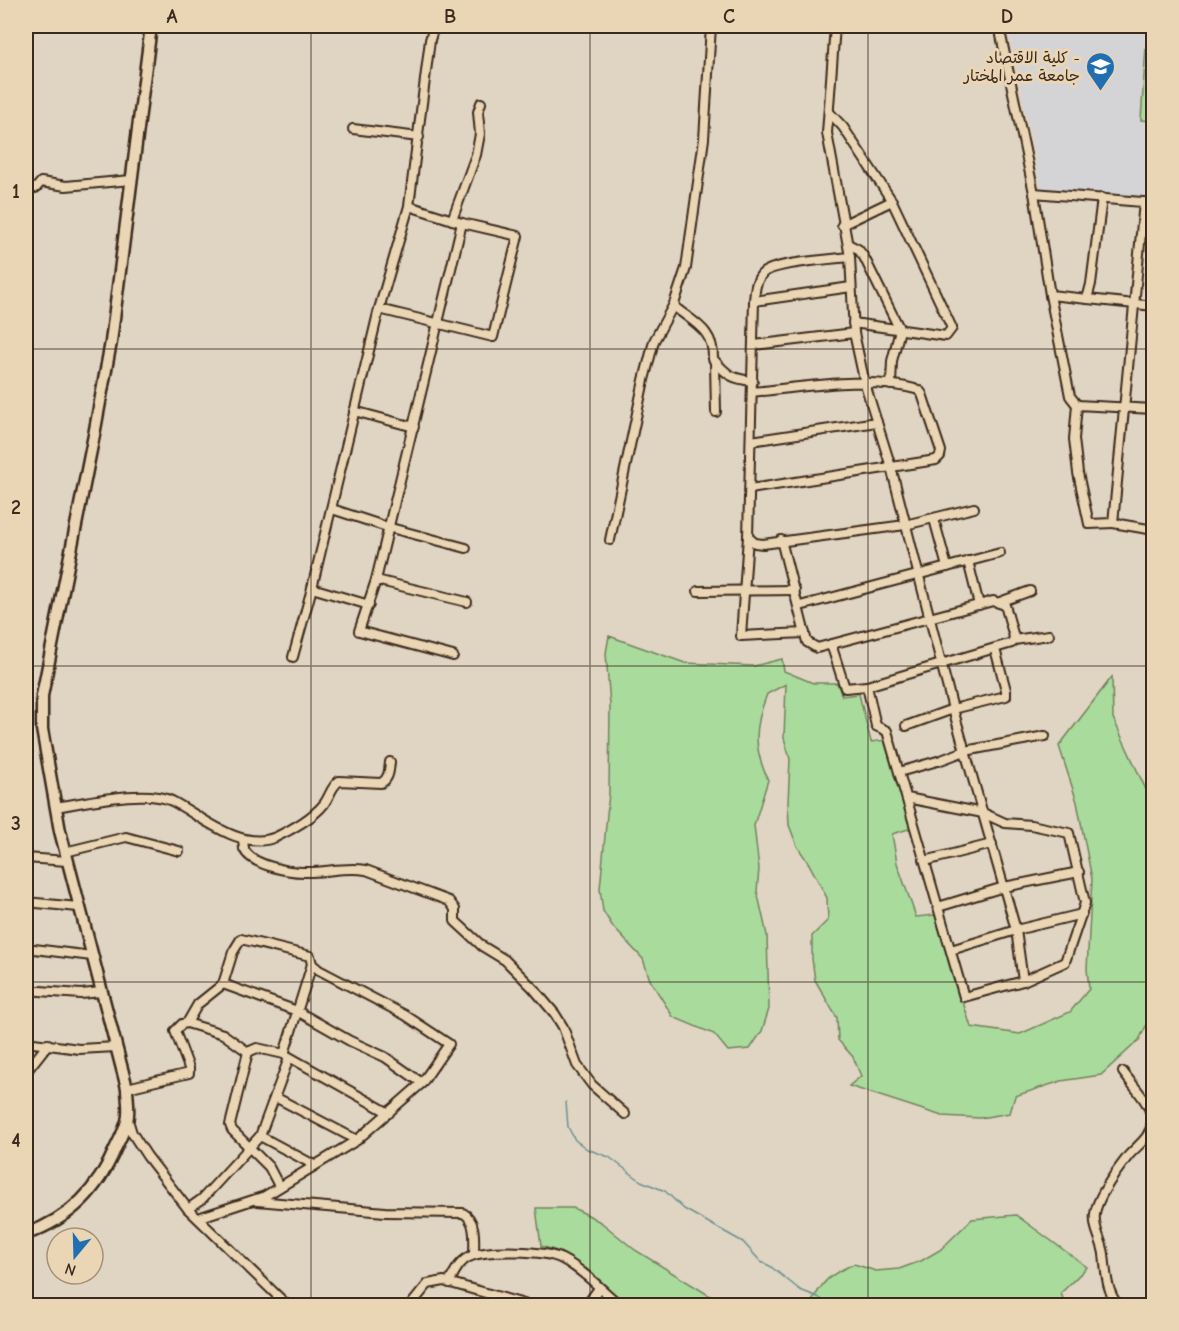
<svg xmlns="http://www.w3.org/2000/svg" width="1179" height="1331" viewBox="0 0 1179 1331" font-family="'Comic Neue','Playpen Sans Arabic',sans-serif">
  <style>
    .built { fill: #d4d3d5 }
    .green { fill: #a9db9c; stroke: #72825d; stroke-width: 1.5 }
    .lines { fill: none; stroke-linecap: round; stroke-linejoin: round }
    .stream { stroke: #689292; stroke-width: 1.5 }
    .street-casing { stroke: #3b2a1e; stroke-width: 12 }
    .secondary-casing { stroke: #3b2a1e; stroke-width: 15 }
    .street { stroke: #ead5b4; stroke-width: 8 }
    .secondary { stroke: #ead5b4; stroke-width: 10 }
    .grid { fill: none; stroke: #3b2a1e; stroke-width: 1.5; stroke-opacity: 0.55 }
    .labels { text-anchor: middle; stroke-width: 6; stroke-linejoin: round; paint-order: stroke }
    .poi-label { font-size: 16px; fill: #3b2a1e; stroke: #ead5b4; text-anchor: end }
    .neatline { fill: none; stroke: #3b2a1e; stroke-width: 2 }
    .grid-label { font-size: 20px; text-anchor: middle; font-weight: bold; fill: #3b2a1e }
  </style>
  <rect width="100%" height="100%" fill="#e0d4c3"/>
  <filter id="ink" filterUnits="userSpaceOnUse"><feTurbulence type="fractalNoise" baseFrequency=".0167" numOctaves="2"/><feDisplacementMap in="SourceGraphic" scale="12" xChannelSelector="R" yChannelSelector="G"/><feConvolveMatrix kernelMatrix="1 2 1 2 8 2 1 2 1" color-interpolation-filters="sRGB"/></filter>
  <g filter="url(#ink)">
    <path class="built" d="M1008,26H1153V201L1042,191Z"/>
    <g class="green">
      <path d="M1146,47H1153V121L1141,120Z"/>
      <path d="M609,636L685,663L754,666L782,659L784,671L813,683H837L842,696L859,694L871,742L886,740L912,828L892,834L897,863L916,917L935,915L971,1027L1020,1034L1070,1012L1089,989L1087,969L1092,879L1077,802L1059,746L1112,677L1113,718L1153,805V1012L1139,1040L1101,1075L1061,1081L1015,1096L1010,1113L980,1118L942,1116L849,1086L861,1076L853,1057L838,1040L837,1018L815,980L812,959V936L828,920L827,898L809,864L797,846L789,825L788,803L790,759L784,738L786,684L767,694C754,728 753,747 768,780L754,825L759,869L757,891L767,935L769,1009L762,1031L750,1049L728,1051L714,1034L673,1017L650,980L643,959L613,927L603,911L600,889L609,793L610,705L606,653Z"/>
      <path d="M536,1208H573L588,1215L602,1223L635,1250L725,1305H627L560,1252L541,1246Z"/>
      <path d="M1016,1215L1087,1267L1061,1293L1065,1305H810C823,1281 828,1275 854,1264L876,1271L899,1269L921,1261L940,1250L972,1219Z"/>
    </g>
    <g class="lines">
      <path class="stream" d="M566,1102L568,1127L575,1140L587,1149L609,1157L641,1181L665,1191L684,1209L743,1242L761,1262L770,1266L800,1290L818,1297L831,1306"/>
      <defs>
        <g id="street">
          <path d="M835,26L827,133L850,257L854,333L865,384L891,467L953,709L1016,930L1023,981"/>
          <path d="M999,26L1034,193L1050,295L1154,306"/>
          <path d="M829,112L843,127L892,201L952,328L946,336L853,323"/>
          <path d="M353,129L419,137"/>
          <path d="M26,188H36L41,182L66,186L131,180"/>
          <path d="M1034,193L1154,203"/>
          <path d="M1144,202L1113,523L1154,530"/>
          <path d="M452,220L476,155L480,134L478,112L481,103"/>
          <path d="M842,225L892,201"/>
          <path d="M848,244L858,249L864,257L900,330L892,361L891,385"/>
          <path d="M850,257C833,259 771,263 762,274C755,282 755,291 754,301L748,537L755,543L763,544L905,525L974,508"/>
          <path d="M1050,295L1070,396L1077,405"/>
          <path d="M1087,299L1091,284L1102,198"/>
          <path d="M754,301L851,287"/>
          <path d="M674,304L676,308C696,324 714,331 713,359C727,375 732,379 753,381"/>
          <path d="M379,309L493,337L518,236L462,223L409,206"/>
          <path d="M754,345L854,333"/>
          <path d="M715,362L716,412"/>
          <path d="M354,411L414,427"/>
          <path d="M751,441L877,422"/>
          <path d="M750,489L936,460L940,456L941,451L922,394L919,390C866,375 807,387 752,392"/>
          <path d="M332,509L387,527L466,548"/>
          <path d="M934,519L947,567"/>
          <path d="M1113,523L1089,524L1078,473L1074,439L1077,405L1154,409"/>
          <path d="M748,537L741,636L805,633"/>
          <path d="M610,540L644,380L654,341L674,304L686,268L704,139L711,26"/>
          <path d="M781,540L807,642L817,648L993,601L1005,605L1014,637L1012,643L867,686"/>
          <path d="M968,561L979,605"/>
          <path d="M376,580L467,602"/>
          <path d="M312,588L369,605"/>
          <path d="M698,591L795,590"/>
          <path d="M1000,602L1030,591"/>
          <path d="M800,606L1000,553"/>
          <path d="M1014,640L1049,635"/>
          <path d="M831,644L845,688L867,686L876,726L887,731L964,997L1023,981L1065,962L1085,903L1069,833L1031,825L1005,823L983,813L907,798"/>
          <path d="M453,656L359,631L376,580L462,223"/>
          <path d="M293,657L312,588L379,309L409,206L430,40L434,26"/>
          <path d="M906,726L953,709L1006,696V690L995,649"/>
          <path d="M899,772L941,760L965,751L1045,736"/>
          <path d="M55,807C84,803 145,788 172,801C201,816 241,852 276,837C291,830 314,817 324,804C330,796 331,787 339,781L381,783C389,779 389,771 390,762"/>
          <path d="M243,839C243,840 244,848 244,849C251,865 288,872 304,872C324,873 346,866 366,870L449,901L455,909V921L482,946L505,960L533,988L555,1014L563,1027L577,1065L592,1085L625,1114"/>
          <path d="M65,852L126,837L179,851"/>
          <path d="M26,858L67,861"/>
          <path d="M925,861L992,844"/>
          <path d="M26,902L78,907"/>
          <path d="M938,907L1004,887L1079,872"/>
          <path d="M26,948L92,956"/>
          <path d="M951,950L1016,930L1082,914"/>
          <path d="M223,984L297,1011L350,1041L385,1057L422,1083"/>
          <path d="M26,990L81,994L101,992"/>
          <path d="M187,1023L223,1034L248,1052L257,1048L284,1054L389,1113"/>
          <path d="M26,1042L79,1049L116,1047"/>
          <path d="M248,1052L230,1125L232,1130L269,1167L279,1186"/>
          <path d="M284,1054L312,964"/>
          <path d="M26,1072L48,1044"/>
          <path d="M127,1088L189,1073V1068L175,1031L182,1024L187,1023L198,1004L223,984L233,952L241,939L310,956L312,964L319,970L405,1015L449,1044L422,1083L357,1140L265,1196L198,1218"/>
          <path d="M275,1097L357,1140"/>
          <path d="M128,1120L132,1133L147,1156L188,1209L288,1306"/>
          <path d="M260,1136L314,1165"/>
          <path d="M257,1201L385,1212L463,1213C477,1220 474,1242 474,1255"/>
          <path d="M188,1209L202,1199L260,1136L289,1058"/>
          <path d="M449,1283C454,1273 459,1262 469,1257C487,1249 545,1250 562,1259C583,1270 602,1290 621,1306"/>
          <path d="M410,1306L428,1284L444,1281L531,1306"/>
          <path d="M586,1306L599,1288"/>
          <path d="M1119,1306C1106,1292 1106,1271 1104,1254C1102,1240 1093,1229 1095,1214C1097,1197 1118,1169 1129,1155C1138,1145 1151,1137 1152,1122C1153,1105 1132,1085 1123,1072"/>
        </g>
        <path id="secondary" d="M26,1234C71,1218 98,1190 116,1147C120,1139 125,1129 127,1121C130,1111 127,1098 127,1088L60,831L42,729V696L94,435L111,342L151,26"/>
      </defs>
      <use href="#street" class="street-casing"/>
      <use href="#secondary" class="secondary-casing"/>
      <use href="#street" class="street"/>
      <use href="#secondary" class="secondary"/>
    </g>
  </g>
  <path class="grid" d="M311,26V1306M590,26V1306M868,26V1306M26,349H1154M26,666H1154M26,982H1154"/>
  <defs>
    <symbol id="university-pin" viewBox="-11 -11 22 30"><path d="M0 17L-7.5 6A9.5 9.5 0 1 1 7.5 6Z" fill="#1f6fb2" stroke="#ead5b4"/><path d="M0-5L7-2L0 1L-7-2ZM-4 1L0 2.5L4 1V4Q0 6-4 4Z" fill="#fff"/></symbol>
  </defs>
  <g fill-rule="evenodd">
    <use href="#university-pin" x="1084" y="50" width="33" height="45"/>
  </g>
  <g class="labels">
    <g class="poi-label">
      <text x="1080" y="63">كلية الاقتصاد -<tspan x="1080" dy="18">جامعة عمر المختار</tspan></text>
    </g>
  </g>
  <rect width="1179" height="1331" fill="none" stroke="#ead5b4" stroke-width="66"/>
  <g transform="translate(75 1256) rotate(199)"><circle r="28" fill="#ead5b4" stroke="#a49178" stroke-width="1.5"/>
  <path d="M0-4.5L10 22L0 15L-10 22Z" fill="#1f6fb2"/>
  <text y="-9" font-size="16" font-weight="bold" text-anchor="middle" fill="#3b2a1e">N</text>
  </g>
  <rect x="33" y="33" width="1113" height="1265" class="neatline"/>
  <g class="grid-label">
    <text x="172" y="23">A</text>
    <text x="450" y="23">B</text>
    <text x="729" y="23">C</text>
    <text x="1007" y="23">D</text>
    <text x="16" y="198">1</text>
    <text x="16" y="514">2</text>
    <text x="16" y="830">3</text>
    <text x="16" y="1147">4</text>
  </g>
</svg>
